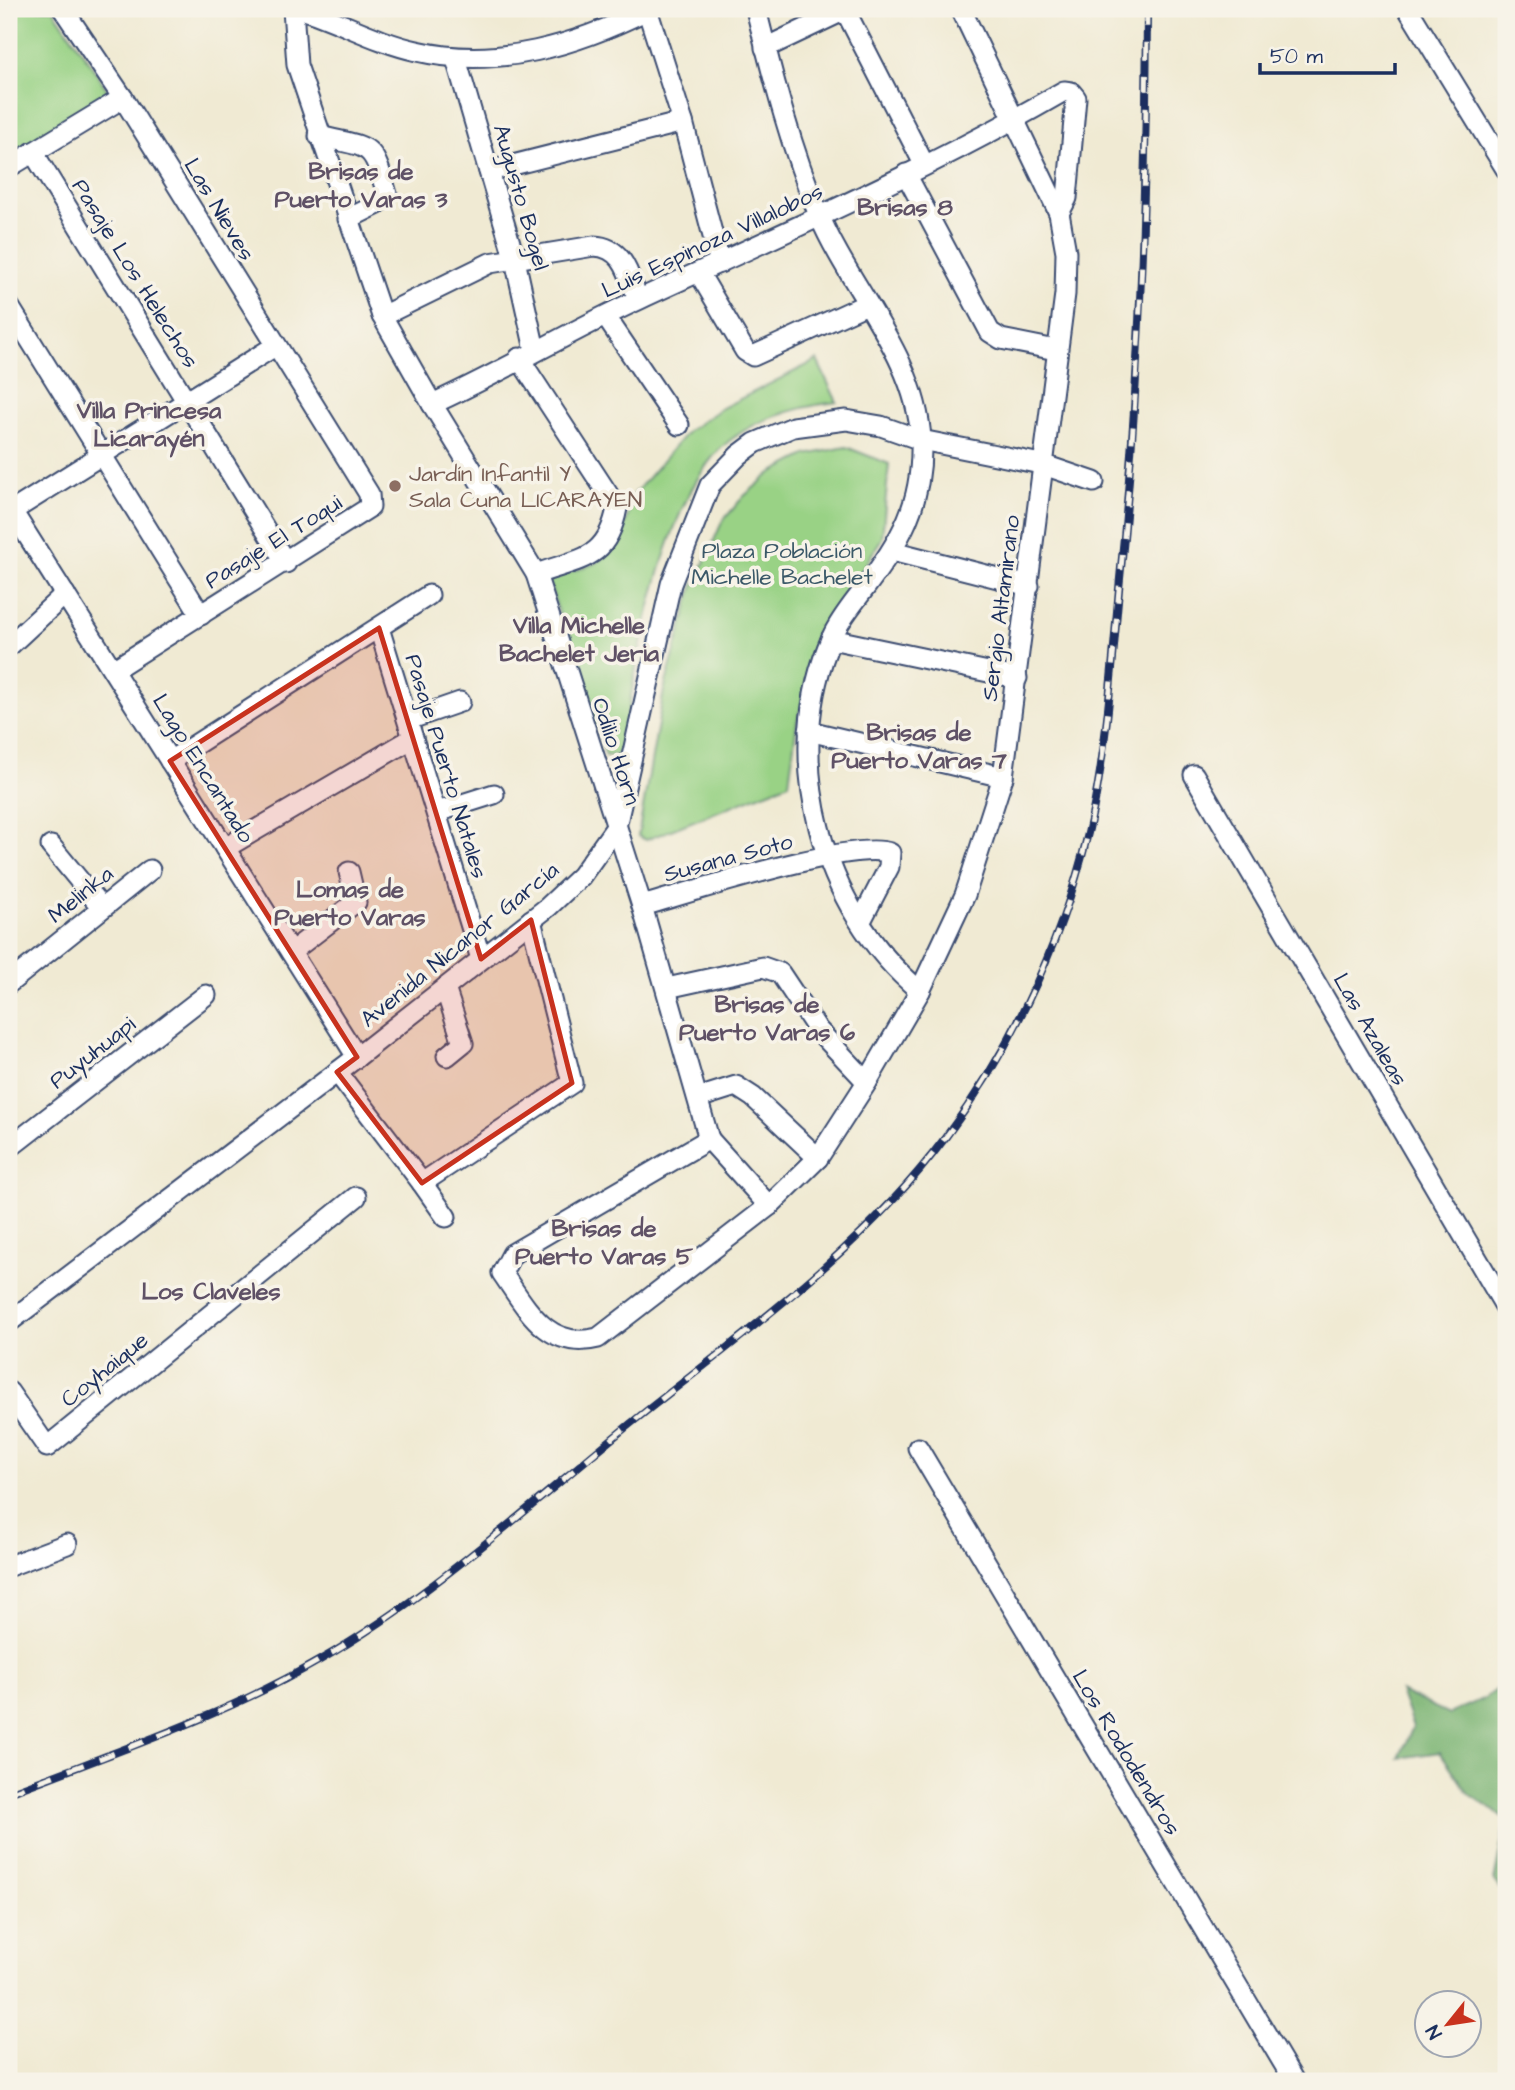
<svg xmlns="http://www.w3.org/2000/svg" width="1515" height="2090" viewBox="0 0 1515 2090" font-family="'Architects Daughter',sans-serif">
  <style>
    .green { fill: #99d285; stroke: #5a8072; stroke-width: 2 }
    .forest { fill: #7ab472; stroke: #4a7268; stroke-width: 2 }
    .lines { fill: none; stroke-linecap: round; stroke-linejoin: round }
    .minor-casing { stroke: #3b4b70; stroke-width: 23 }
    .minor { stroke: #fff; stroke-width: 19 }
    .rail-casing { stroke: #1b2f5e; stroke-width: 8 }
    .rail { stroke: #f7f3e8; stroke-width: 5; stroke-dasharray: 16; stroke-linecap: butt }
    .marked { fill: #c8321e; fill-opacity: 0.2; stroke: #c8321e; stroke-width: 5; stroke-linejoin: round }
    .education-dot { fill: #8d6e63; stroke: #f7f3e8; stroke-width: 2.5 }
    .labels { text-anchor: middle; stroke-width: 7; stroke-linejoin: round; paint-order: stroke }
    .street-label { font-size: 23px; fill: #1b2f5e; stroke: #f7f3e8 }
    .education-label { font-size: 23px; fill: #785e54; stroke: #f7f3e8; text-anchor: start }
    .park-label { font-size: 23px; fill: #3a5868; stroke: #f7f3e8 }
    .neighbourhood-label { font-size: 24px; font-weight: bold; fill: #5f5166; stroke: #f7f3e8 }
  </style>
  <rect width="100%" height="100%" fill="#f7f3e8"/>
  <filter id="ink" filterUnits="userSpaceOnUse"><feTurbulence type="fractalNoise" baseFrequency=".0143" numOctaves="2"/><feDisplacementMap in="SourceGraphic" scale="14" xChannelSelector="R" yChannelSelector="G"/><feConvolveMatrix kernelMatrix="1 2 1 2 8 2 1 2 1" color-interpolation-filters="sRGB"/></filter>
  <filter id="wash" filterUnits="userSpaceOnUse"><feTurbulence type="fractalNoise" baseFrequency=".00686" numOctaves="4" result="noise"/><feDisplacementMap in="SourceGraphic" scale="28" xChannelSelector="R" yChannelSelector="G"/><feGaussianBlur stdDeviation="1.57" result="paint"/><feColorMatrix in="noise" values="0 0 0 0 0 0 0 0 0 0 0 0 0 0 0 0 0 1.4 0 .05"/><feComposite in="paint" operator="in"/></filter>
  <g filter="url(#wash)">
    <rect width="100%" height="100%" fill="#f0ead3"/>
    <g class="green">
      <path d="M9,9H53L113,98L9,159Z"/>
      <path d="M817,360L837,402C794,407 741,422 712,458C661,521 634,667 623,747L617,755L606,756L548,580L596,563L607,555L621,537L635,493L688,431L722,408Z"/>
      <path d="M846,447L889,464L882,538L822,634L797,722L789,783L646,840L638,836L664,690L692,590L722,522L743,497L771,473L806,455Z"/>
    </g>
    <g class="forest">
      <path d="M1506,1683V1819L1469,1794L1440,1752L1399,1758L1413,1727L1400,1691L1449,1714L1485,1698Z"/>
      <path d="M1506,1820V1896L1494,1881Z"/>
    </g>
  </g>
  <g filter="url(#ink)">
    <g class="lines">
      <defs>
        <g id="minor">
          <path d="M63,9L123,98L369,494L370,507L113,670"/>
          <path d="M293,9L297,65L382,316L432,404L536,574L642,906L709,1139L512,1254L502,1273C527,1309 548,1351 598,1338L769,1206L818,1158L867,1082L920,991L965,895L1003,777L1065,294L1066,252L1059,213L961,9"/>
          <path d="M301,9C340,21 376,42 417,51C497,70 577,45 649,9"/>
          <path d="M647,9L683,122L720,263"/>
          <path d="M756,9C773,78 791,149 819,215C850,289 917,357 921,440C923,505 901,539 865,588C853,604 840,619 832,637C779,755 821,910 920,991"/>
          <path d="M1408,9L1506,169"/>
          <path d="M765,48L845,10L924,164"/>
          <path d="M456,59L515,260L535,350"/>
          <path d="M319,136C372,149 371,140 387,194L376,205L348,219"/>
          <path d="M33,152L286,563"/>
          <path d="M9,167L123,98"/>
          <path d="M489,171L683,122"/>
          <path d="M906,174L990,332L1001,339L1056,350"/>
          <path d="M699,273L745,351L753,356L867,304"/>
          <path d="M9,306L201,615"/>
          <path d="M382,316L490,263L594,246C624,247 629,276 638,299"/>
          <path d="M606,317L679,425"/>
          <path d="M519,358L617,508C607,561 580,558 536,574"/>
          <path d="M432,404C503,372 570,331 640,299C783,233 928,170 1064,91L1071,92L1076,98L1067,198L1059,213"/>
          <path d="M9,506L357,1057"/>
          <path d="M9,513L275,346"/>
          <path d="M892,551L1029,586"/>
          <path d="M379,628L481,959"/>
          <path d="M831,639L1017,678"/>
          <path d="M9,646L65,594"/>
          <path d="M408,720L460,702"/>
          <path d="M809,731L1003,777"/>
          <path d="M170,761L429,595"/>
          <path d="M1194,775L1506,1308"/>
          <path d="M437,812L494,794"/>
          <path d="M51,846L102,908"/>
          <path d="M225,848L413,738"/>
          <path d="M642,906C689,893 854,839 890,853L889,867L861,921"/>
          <path d="M291,952L356,902L349,872"/>
          <path d="M9,983L150,870"/>
          <path d="M445,988L463,1043L447,1056"/>
          <path d="M667,988L763,967L780,973L818,1030L867,1082"/>
          <path d="M337,1072L422,1183L572,1083L531,920"/>
          <path d="M698,1098L736,1086L753,1097L818,1158"/>
          <path d="M709,1139L769,1206"/>
          <path d="M9,1148L206,995"/>
          <path d="M422,1183L446,1217"/>
          <path d="M9,1322L357,1057L548,907L581,876L616,827L671,584L710,485L739,455L755,443L793,427L846,420L881,426L921,440L1041,464L1094,482"/>
          <path d="M9,1392L47,1447L356,1197"/>
          <path d="M918,1448L1294,2081"/>
          <path d="M9,1566L67,1544"/>
        </g>
      </defs>
      <use href="#minor" class="minor-casing"/>
      <use href="#minor" class="minor"/>
      <defs>
        <path id="rail" d="M9,1793C114,1752 222,1717 320,1660C434,1595 533,1502 635,1420C744,1333 861,1251 945,1138C1017,1042 1068,929 1093,811C1109,732 1113,649 1121,568C1140,381 1146,196 1147,9"/>
      </defs>
      <use href="#rail" class="rail-casing"/>
      <use href="#rail" class="rail"/>
    </g>
  </g>
  <path class="marked" d="M379,628L481,959L531,920L572,1083L422,1183L337,1072L357,1057L170,761Z"/>
  <circle class="education-dot" cx="395" cy="486" r="7"/>
  <g class="labels">
    <g class="street-label">
      <text transform="translate(522 197) rotate(74)" y="8">Augusto Bogel</text>
      <text transform="translate(220 209) rotate(59)" y="8">Las Nieves</text>
      <text transform="translate(712 240) rotate(-25)" y="8">Luis Espinoza Villalobos</text>
      <text transform="translate(136 273) rotate(58)" y="8">Pasaje Los Helechos</text>
      <text transform="translate(273 541) rotate(-32)" y="8">Pasaje El Toqui</text>
      <text transform="translate(1000 608) rotate(-83)" y="8">Sergio Altamirano</text>
      <text transform="translate(617 751) rotate(72)" y="8">Odilio Horn</text>
      <text transform="translate(447 766) rotate(73)" y="8">Pasaje Puerto Natales</text>
      <text transform="translate(204 768) rotate(58)" y="8">Lago Encantado</text>
      <text transform="translate(728 857) rotate(-15)" y="8">Susana Soto</text>
      <text transform="translate(80 894) rotate(-39)" y="8">Melinka</text>
      <text transform="translate(459 944) rotate(-39)" y="8">Avenida Nicanor García</text>
      <text transform="translate(1371 1029) rotate(60)" y="8">Las Azaleas</text>
      <text transform="translate(92 1052) rotate(-38)" y="8">Puyuhuapi</text>
      <text transform="translate(104 1369) rotate(-39)" y="8">Coyhaique</text>
      <text transform="translate(1127 1752) rotate(59)" y="8">Los Rododendros</text>
    </g>
    <g class="education-label">
      <text x="409" y="481">Jardín Infantil Y<tspan x="409" dy="26">Sala Cuna LICARAYEN</tspan></text>
    </g>
    <g class="park-label">
      <text x="782" y="558">Plaza Población<tspan x="782" dy="26">Michelle Bachelet</tspan></text>
    </g>
    <g class="neighbourhood-label">
      <text x="361" y="179">Brisas de<tspan x="361" dy="28">Puerto Varas 3</tspan></text>
      <text x="905" y="215">Brisas 8</text>
      <text x="149" y="418">Villa Princesa<tspan x="149" dy="28">Licarayén</tspan></text>
      <text x="579" y="633">Villa Michelle<tspan x="579" dy="28">Bachelet Jeria</tspan></text>
      <text x="919" y="740">Brisas de<tspan x="919" dy="28">Puerto Varas 7</tspan></text>
      <text x="350" y="897">Lomas de<tspan x="350" dy="28">Puerto Varas</tspan></text>
      <text x="767" y="1012">Brisas de<tspan x="767" dy="28">Puerto Varas 6</tspan></text>
      <text x="604" y="1236">Brisas de<tspan x="604" dy="28">Puerto Varas 5</tspan></text>
      <text x="211" y="1299">Los Claveles</text>
    </g>
  </g>
  <rect width="1515" height="2090" fill="none" stroke="#f7f3e8" stroke-width="35"/>
  <g transform="translate(1448 2024) rotate(240)"><circle r="33" fill="#f7f3e8" stroke="#9fa5b1" stroke-width="2"/>
  <path d="M0-5L12 26L0 18L-12 26Z" fill="#c8321e"/>
  <text y="-10" font-size="19" font-weight="bold" text-anchor="middle" fill="#1b2f5e">N</text>
  </g>
  <path d="M1260 63v10h135v-10" fill="none" stroke="#1b2f5e" stroke-width="3.5"/>
  <text x="1270" y="63" font-size="21" fill="#1b2f5e" stroke="#f7f3e8" stroke-width="5" paint-order="stroke">50 m</text>
</svg>
